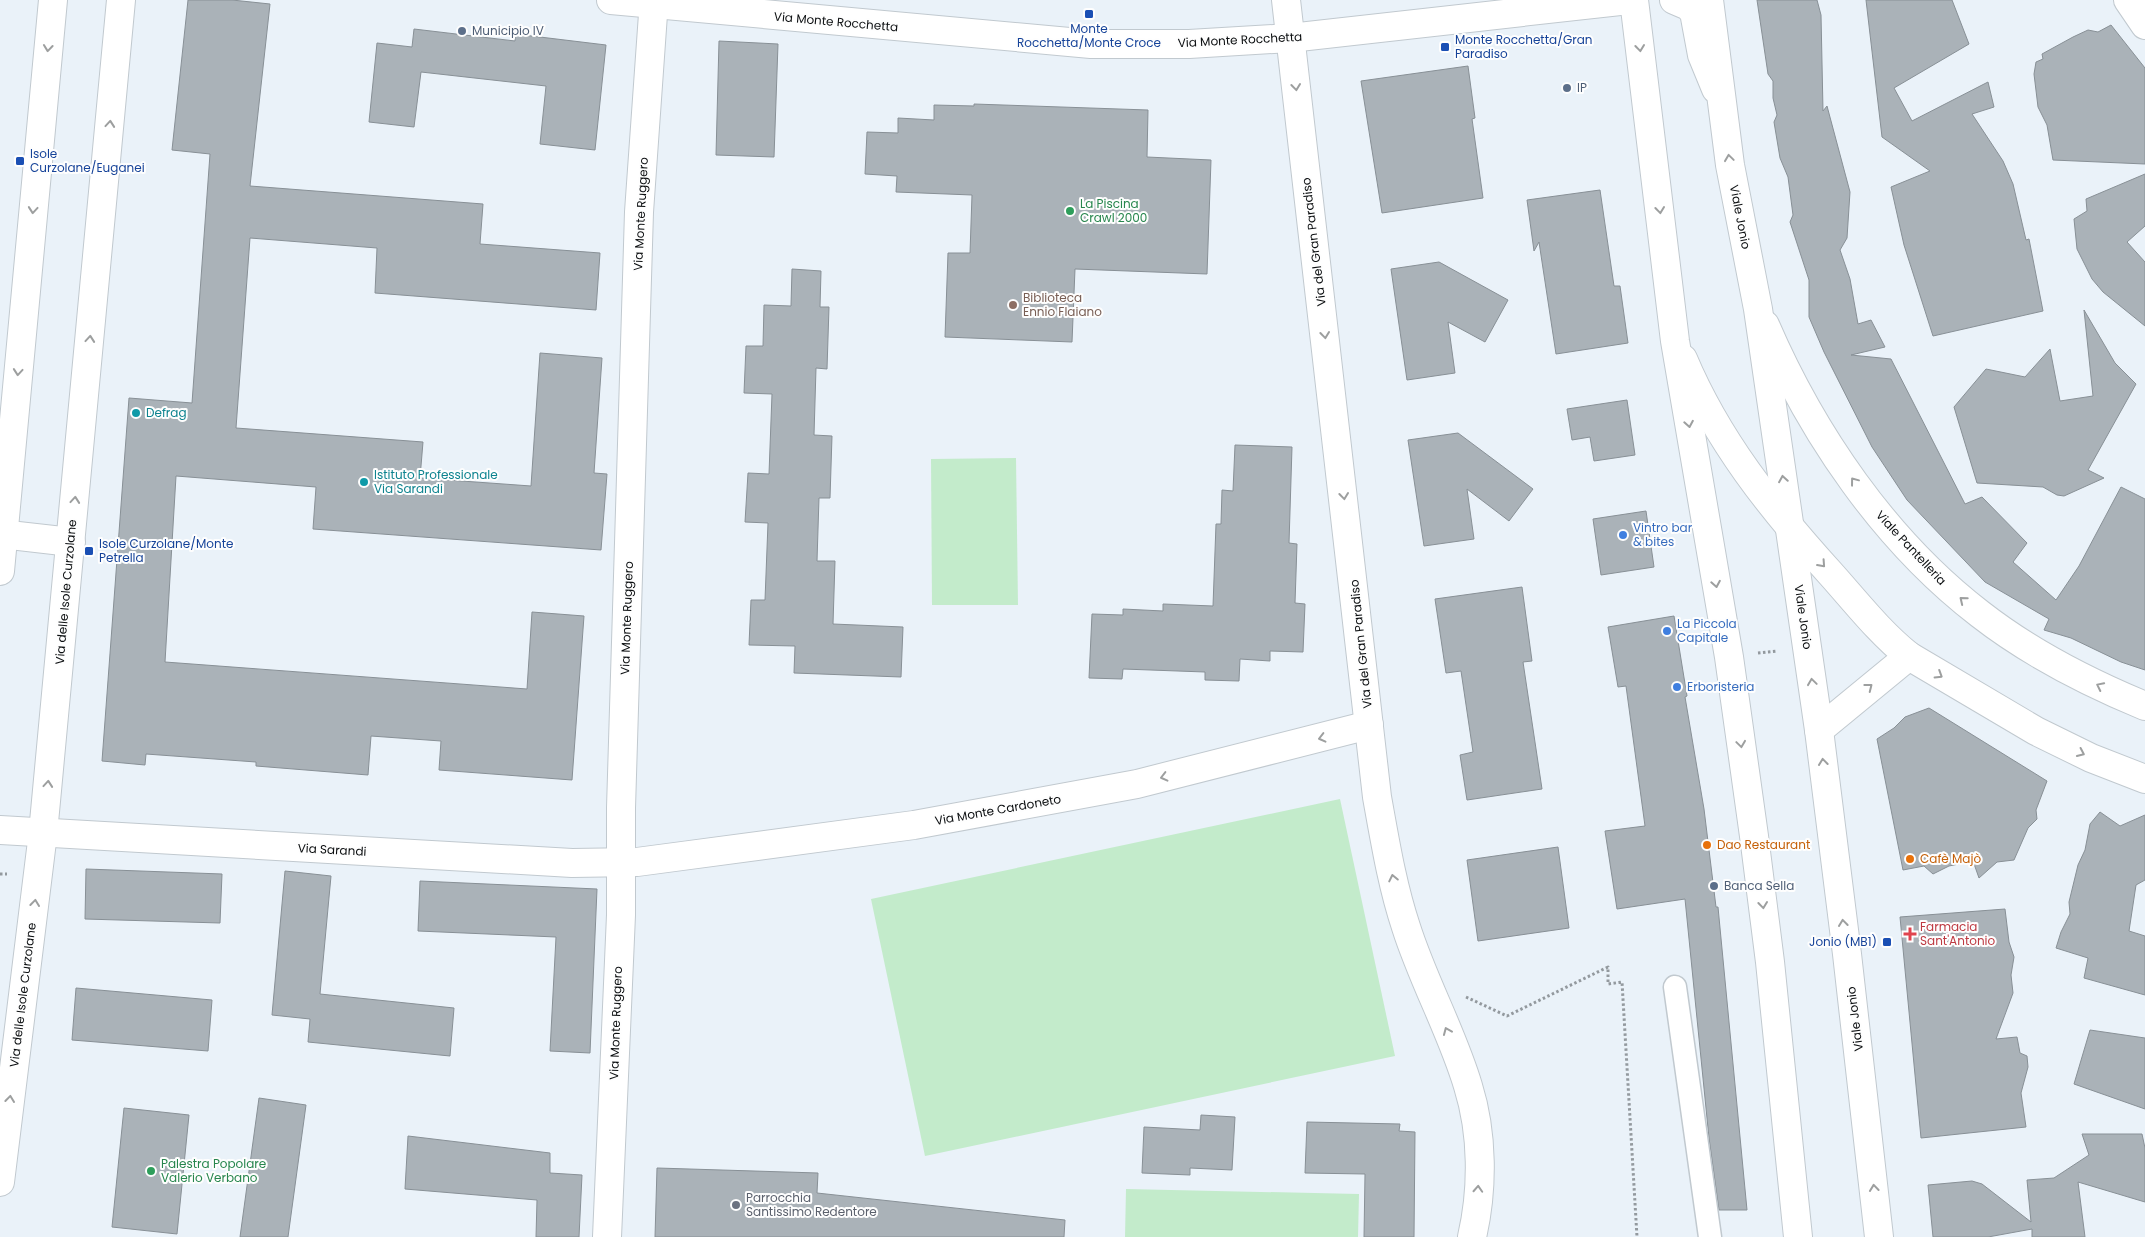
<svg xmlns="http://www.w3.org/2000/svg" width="2145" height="1237" viewBox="0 0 2145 1237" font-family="Poppins,sans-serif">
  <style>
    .green { fill: #c3ebcb }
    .building { fill: #aab2b8; stroke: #889096 }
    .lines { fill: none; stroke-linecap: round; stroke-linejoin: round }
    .pedestrian-casing { stroke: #c1c9cf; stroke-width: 25 }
    .minor-casing { stroke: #c1c9cf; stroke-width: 30 }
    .tertiary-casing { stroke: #c1c9cf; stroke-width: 30 }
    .primary-casing { stroke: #c1c9cf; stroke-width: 30 }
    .path { stroke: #93999e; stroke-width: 3; stroke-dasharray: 2.5 2.5; stroke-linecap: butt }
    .pedestrian { stroke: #fff; stroke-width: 22 }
    .minor { stroke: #fff; stroke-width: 28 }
    .tertiary { stroke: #fff; stroke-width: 28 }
    .primary { stroke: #fff; stroke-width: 28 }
    .oneway { stroke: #9d9f9f }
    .transit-dot { fill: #1a4fb4; stroke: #fefefe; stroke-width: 2 }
    .service-dot { fill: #5c6f8a; stroke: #fefefe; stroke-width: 2 }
    .leisure-dot { fill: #2e9e5b; stroke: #fefefe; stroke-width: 2 }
    .education-dot { fill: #8d6e63; stroke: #fefefe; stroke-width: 2 }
    .culture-dot { fill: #0f9aa8; stroke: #fefefe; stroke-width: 2 }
    .shop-dot { fill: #3f7fe0; stroke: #fefefe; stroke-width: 2 }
    .food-dot { fill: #e8710a; stroke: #fefefe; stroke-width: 2 }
    .health-dot { fill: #e0444e; stroke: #fefefe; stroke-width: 2 }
    .worship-dot { fill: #6b7280; stroke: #fefefe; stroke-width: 2 }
    .labels { text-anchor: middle; stroke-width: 4; stroke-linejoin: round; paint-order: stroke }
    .street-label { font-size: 12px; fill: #0b0e10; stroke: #fefefe }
    .transit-label { font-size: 12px; fill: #164399; stroke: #fefefe; text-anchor: start }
    .service-label { font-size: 12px; fill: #4e5e75; stroke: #fefefe; text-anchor: start }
    .leisure-label { font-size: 12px; fill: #27864d; stroke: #fefefe; text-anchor: start }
    .education-label { font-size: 12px; fill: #785e54; stroke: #fefefe; text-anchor: start }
    .culture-label { font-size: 12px; fill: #0d838f; stroke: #fefefe; text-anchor: start }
    .shop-label { font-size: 12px; fill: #366cbe; stroke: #fefefe; text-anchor: start }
    .food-label { font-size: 12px; fill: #c56008; stroke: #fefefe; text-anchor: start }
    .health-label { font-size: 12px; fill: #be3a42; stroke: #fefefe; text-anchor: start }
    .worship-label { font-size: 12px; fill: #5b616d; stroke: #fefefe; text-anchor: start }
  </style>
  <rect width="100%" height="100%" fill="#eaf2f9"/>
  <g class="green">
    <path d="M1016,458L1018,605H932L931,459Z"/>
    <path d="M1340,799L1395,1056L925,1156L871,899Z"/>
    <path d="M1126,1189L1359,1194L1358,1237H1125Z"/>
  </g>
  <g class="building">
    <path d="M188,0H232L270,4L250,186L483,204L480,244L600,253L596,310L375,293L377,248L250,238L236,428L423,442L420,478L531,486L540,353L602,358L594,473L607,474L601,550L313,529L316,487L176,476L165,662L527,689L532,612L584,616L572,780L439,770L441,741L371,736L368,775L256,766V762L146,754L145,765L102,761L129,398L192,403L210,154L172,150Z"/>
    <path d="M1757,0H1817L1821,15L1823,111L1827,106L1850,192L1847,238L1840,250L1850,279L1858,324L1871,320L1885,347L1851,355L1891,359L1965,504L1982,497L2027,543L2013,562L2056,600L2079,566L2121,487L2145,499V670L2121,662L2071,638L2044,630L2049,619L1985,582L1907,500L1872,447L1824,352L1809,317V280L1790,222L1793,215L1788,177L1780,158L1774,122L1777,115L1773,98V81L1768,74Z"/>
    <path d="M1866,0H1952L1969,44L1894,88L1912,121L1988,82L1994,107L1972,114L2003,161L2013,184L2026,240L2029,239L2043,311L1933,336L1904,245L1891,187L1930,171L1882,137Z"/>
    <path d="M2111,25L2145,68V164L2053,160L2047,125L2038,107L2034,74L2036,62L2043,59L2042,54L2073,37L2088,30L2098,32Z"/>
    <path d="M414,29L515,41V34L606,45L595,150L540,144L546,86L421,72L414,127L369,122L377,43L412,47Z"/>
    <path d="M719,41L778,44L774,157L716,155Z"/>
    <path d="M1468,66L1475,118L1472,119L1483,198L1382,213L1361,81Z"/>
    <path d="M974,104L1148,110L1147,157L1211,160L1207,274L1075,269L1072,342L945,337L948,253H970L972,195L896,192L897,176L865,174L867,132L898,133V118L934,120V105L974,106Z"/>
    <path d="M2145,174V226L2127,242L2145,262V326L2103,292L2092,279L2077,249L2074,219L2087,211L2086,199Z"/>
    <path d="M1600,190L1614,286H1620L1628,343L1556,354L1539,242L1534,251L1527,200Z"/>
    <path d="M1439,262L1508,300L1485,342L1448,322L1455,373L1407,380L1391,269Z"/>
    <path d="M792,269L821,271L820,307H829L827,369L816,368L814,435L832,436L830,498H819L817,561H835L833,624L903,627L901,677L794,673L795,646L749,645L751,600H765L768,523L745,522L748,473L769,474L772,394L744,393L746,346H763L764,305L791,306Z"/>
    <path d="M2084,310L2115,363L2136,384L2088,470L2104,478L2064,496L2057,495L2043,487L1977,483L1954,407L1986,369L2025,377L2050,349L2060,401L2093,396Z"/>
    <path d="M1627,400L1635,455L1594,461L1590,437L1572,440L1567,409Z"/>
    <path d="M1458,433L1533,489L1509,521L1467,489L1474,539L1424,546L1408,440Z"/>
    <path d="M1235,445L1292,447L1289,543L1297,544L1295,603L1305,604L1303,652L1270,651V661L1240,659L1239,681L1205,680V672L1123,669L1122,679L1089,678L1092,614L1123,615V609L1163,611V604L1213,606L1216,524H1221L1222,490L1233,491Z"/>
    <path d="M1646,511L1654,567L1601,575L1593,519Z"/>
    <path d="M1522,587L1532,661L1523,662L1542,789L1467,800L1460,755L1473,752L1461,671L1446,673L1435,599Z"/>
    <path d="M1674,616L1687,696L1685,697L1704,809L1716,907H1718L1747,1210H1719L1709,1138L1685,899L1617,909L1605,831L1645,826L1626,686L1618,687L1608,627Z"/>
    <path d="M1929,708L2047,781L2036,810L2037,819L2028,828L2014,860L1997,862L1979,878L1973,861L1949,866L1933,874L1924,866L1903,870L1877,739L1894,728L1905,717Z"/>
    <path d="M2100,812L2120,826L2145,815V880L2136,885L2129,931L2145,936V995L2084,978L2088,958L2056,948L2061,932L2070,914L2069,902L2078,865L2085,850L2090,824Z"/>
    <path d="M1558,847L1569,928L1478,941L1467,860Z"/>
    <path d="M86,869L222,874L220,923L85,919Z"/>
    <path d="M285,871L331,876L320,994L454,1008L450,1056L308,1042L310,1019L272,1015Z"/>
    <path d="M420,881L597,889L590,1053L550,1051L556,937L418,931Z"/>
    <path d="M2005,909L2009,942L2014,957L2011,975L2013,993L1996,1039L2017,1037L2020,1053L2027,1056L2028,1067L2021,1093L2026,1127L1921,1138L1900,917Z"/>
    <path d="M76,988L212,1000L208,1051L72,1040Z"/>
    <path d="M2090,1030L2145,1038V1109L2074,1084Z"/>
    <path d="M259,1098L306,1105L288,1237H240Z"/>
    <path d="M124,1108L189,1115L177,1234L112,1227Z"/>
    <path d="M1201,1115L1235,1117L1232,1170L1190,1168V1175L1142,1173L1144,1127L1200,1130Z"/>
    <path d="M1307,1122L1400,1124L1399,1131L1415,1132L1414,1237H1364L1365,1174L1305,1173Z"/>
    <path d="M2082,1134H2142L2145,1148V1202L2078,1182L2085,1237H2032V1229L1988,1237H1933L1928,1185L1972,1181L1982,1184L2031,1222L2027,1180L2054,1178L2089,1155Z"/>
    <path d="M408,1136L550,1153V1173L582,1175L579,1237H536L537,1200L405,1189Z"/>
    <path d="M657,1168L818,1173L817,1193L1065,1220L1064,1237H655Z"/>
  </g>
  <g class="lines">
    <defs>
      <path id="pedestrian" d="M1675,987L1710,1237"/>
      <g id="minor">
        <path d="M611,0L1091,44H1189L1290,38L1629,0"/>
        <path d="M1286,0L1377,797C1385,841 1392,885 1406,927C1423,981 1452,1032 1468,1086C1483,1134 1483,1189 1472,1237"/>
        <path d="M1674,0L1688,6L1694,12L1702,55L1716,89"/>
        <path d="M2128,0L2145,25"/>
        <path d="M0,534L71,542"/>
        <path d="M1819,730L1909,656"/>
        <path d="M0,830L572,863L637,862L914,825L1137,784L1369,725"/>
        <path d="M607,1237L621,915V808L639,212L654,0"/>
      </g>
      <g id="tertiary">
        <path d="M1765,325C1812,434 1885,541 1980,614C2030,653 2087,682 2145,706"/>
        <path d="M1683,359C1717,440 1771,508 1830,573C1856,602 1879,632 1909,656L2036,731L2091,758L2145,779"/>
        <path d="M0,571L53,0"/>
        <path d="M0,1182L43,833L121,0"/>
      </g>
      <g id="primary">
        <path d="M1634,0L1675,341L1729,657L1754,836L1770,962L1798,1237"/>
        <path d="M1709,0L1730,165L1758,309L1819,730L1847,954L1879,1237"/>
      </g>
    </defs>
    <use href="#pedestrian" class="pedestrian-casing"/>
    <use href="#minor" class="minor-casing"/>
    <use href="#tertiary" class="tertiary-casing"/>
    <use href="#primary" class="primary-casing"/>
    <g class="path">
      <path d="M1758,653L1777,651"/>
      <path d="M0,874H7"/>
      <path d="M1466,997L1507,1016L1608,967V984L1622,982L1637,1237"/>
    </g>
    <use href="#pedestrian" class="pedestrian"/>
    <use href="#minor" class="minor"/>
    <use href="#tertiary" class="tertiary"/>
    <use href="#primary" class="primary"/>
  </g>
  <defs><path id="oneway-chevron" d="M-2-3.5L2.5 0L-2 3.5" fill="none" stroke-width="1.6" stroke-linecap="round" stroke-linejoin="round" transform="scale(1.25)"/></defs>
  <g class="oneway">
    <use href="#oneway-chevron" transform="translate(48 48) rotate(96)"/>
    <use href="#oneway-chevron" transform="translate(1640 48) rotate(83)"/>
    <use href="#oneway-chevron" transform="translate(1296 87) rotate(83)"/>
    <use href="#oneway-chevron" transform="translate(110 124) rotate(-85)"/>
    <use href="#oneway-chevron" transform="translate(1729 158) rotate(-98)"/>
    <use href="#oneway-chevron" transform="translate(33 210) rotate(95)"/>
    <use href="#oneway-chevron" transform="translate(1660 210) rotate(83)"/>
    <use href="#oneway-chevron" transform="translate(1325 335) rotate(83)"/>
    <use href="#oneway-chevron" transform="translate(90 339) rotate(-85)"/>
    <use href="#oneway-chevron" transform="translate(18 372) rotate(95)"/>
    <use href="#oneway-chevron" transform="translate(1689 424) rotate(80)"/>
    <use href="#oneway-chevron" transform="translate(1783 479) rotate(-99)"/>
    <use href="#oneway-chevron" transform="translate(1854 481) rotate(-127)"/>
    <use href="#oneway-chevron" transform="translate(1344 496) rotate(83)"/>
    <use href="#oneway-chevron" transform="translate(75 500) rotate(-85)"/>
    <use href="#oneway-chevron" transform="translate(1822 564) rotate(48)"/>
    <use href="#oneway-chevron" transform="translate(1716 584) rotate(80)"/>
    <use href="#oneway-chevron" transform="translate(1963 600) rotate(-141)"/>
    <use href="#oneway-chevron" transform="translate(1939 675) rotate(32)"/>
    <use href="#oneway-chevron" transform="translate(1812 682) rotate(-98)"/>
    <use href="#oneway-chevron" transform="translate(2100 686) rotate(-154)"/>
    <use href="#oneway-chevron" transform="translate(1869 687) rotate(-38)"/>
    <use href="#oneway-chevron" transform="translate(1322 738) rotate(166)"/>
    <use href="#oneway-chevron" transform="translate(1741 744) rotate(82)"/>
    <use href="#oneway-chevron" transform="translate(2081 753) rotate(25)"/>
    <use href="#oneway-chevron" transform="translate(1823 762) rotate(-97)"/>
    <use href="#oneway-chevron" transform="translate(1164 777) rotate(166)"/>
    <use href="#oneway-chevron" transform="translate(48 784) rotate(-85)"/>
    <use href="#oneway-chevron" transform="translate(1393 878) rotate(-102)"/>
    <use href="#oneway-chevron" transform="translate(35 903) rotate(-83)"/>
    <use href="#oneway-chevron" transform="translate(1763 905) rotate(83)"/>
    <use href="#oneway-chevron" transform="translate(1843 923) rotate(-97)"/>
    <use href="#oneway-chevron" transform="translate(1447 1031) rotate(-113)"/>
    <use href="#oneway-chevron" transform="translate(10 1099) rotate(-83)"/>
    <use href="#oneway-chevron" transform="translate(1874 1188) rotate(-96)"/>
    <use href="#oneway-chevron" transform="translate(1478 1189) rotate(-87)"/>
  </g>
  <g class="transit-dot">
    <rect x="1084" y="9" width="10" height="10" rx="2.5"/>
    <rect x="1440" y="42" width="10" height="10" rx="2.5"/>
    <rect x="15" y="156" width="10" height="10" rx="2.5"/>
    <rect x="84" y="546" width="10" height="10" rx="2.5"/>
    <rect x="1882" y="937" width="10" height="10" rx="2.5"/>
  </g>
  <g class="service-dot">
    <circle cx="462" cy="31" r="5"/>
    <circle cx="1567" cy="88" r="5"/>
    <circle cx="1714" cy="886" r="5"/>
  </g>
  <g class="leisure-dot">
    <circle cx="1070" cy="211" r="5"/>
    <circle cx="151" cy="1171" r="5"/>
  </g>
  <circle class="education-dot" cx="1013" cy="305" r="5"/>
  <g class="culture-dot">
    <circle cx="136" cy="413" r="5"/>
    <circle cx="364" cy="482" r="5"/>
  </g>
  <g class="shop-dot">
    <circle cx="1623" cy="535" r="5"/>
    <circle cx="1667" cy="631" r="5"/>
    <circle cx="1677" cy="687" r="5"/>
  </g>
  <g class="food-dot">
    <circle cx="1707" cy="845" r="5"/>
    <circle cx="1910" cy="859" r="5"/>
  </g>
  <path class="health-dot" d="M1907.5 926.5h5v5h5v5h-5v5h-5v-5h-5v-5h5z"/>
  <circle class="worship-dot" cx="736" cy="1205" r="5"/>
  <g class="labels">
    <g class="street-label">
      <text transform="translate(836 22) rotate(5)" y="4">Via Monte Rocchetta</text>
      <text transform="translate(1240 40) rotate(-3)" y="4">Via Monte Rocchetta</text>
      <text transform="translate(641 214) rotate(-87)" y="4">Via Monte Ruggero</text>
      <text transform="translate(1740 217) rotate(79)" y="4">Viale Jonio</text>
      <text transform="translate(1314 242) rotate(-97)" y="4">Via del Gran Paradiso</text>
      <text transform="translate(1911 548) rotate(47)" y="4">Viale Pantelleria</text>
      <text transform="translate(66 592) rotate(-85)" y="4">Via delle Isole Curzolane</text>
      <text transform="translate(1803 617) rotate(82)" y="4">Viale Jonio</text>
      <text transform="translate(627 618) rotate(-88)" y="4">Via Monte Ruggero</text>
      <text transform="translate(1361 644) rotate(-96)" y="4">Via del Gran Paradiso</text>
      <text transform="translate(998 810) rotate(-10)" y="4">Via Monte Cardoneto</text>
      <text transform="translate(332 850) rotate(3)" y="4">Via Sarandi</text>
      <text transform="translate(23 995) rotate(-83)" y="4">Via delle Isole Curzolane</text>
      <text transform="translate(1855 1019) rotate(-97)" y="4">Viale Jonio</text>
      <text transform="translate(616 1023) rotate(-88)" y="4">Via Monte Ruggero</text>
    </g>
    <g class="transit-label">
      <text x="1089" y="33" text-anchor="middle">Monte<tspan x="1089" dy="14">Rocchetta/Monte Croce</tspan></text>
      <text x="1455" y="44">Monte Rocchetta/Gran<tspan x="1455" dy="14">Paradiso</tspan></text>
      <text x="30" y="158">Isole<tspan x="30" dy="14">Curzolane/Euganei</tspan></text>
      <text x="99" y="548">Isole Curzolane/Monte<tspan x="99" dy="14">Petrella</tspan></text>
      <text x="1877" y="946" text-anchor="end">Jonio (MB1)</text>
    </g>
    <g class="service-label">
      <text x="472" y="35">Municipio IV</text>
      <text x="1577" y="92">IP</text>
      <text x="1724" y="890">Banca Sella</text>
    </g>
    <g class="leisure-label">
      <text x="1080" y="208">La Piscina<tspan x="1080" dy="14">Crawl 2000</tspan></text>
      <text x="161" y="1168">Palestra Popolare<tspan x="161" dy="14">Valerio Verbano</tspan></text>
    </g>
    <g class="education-label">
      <text x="1023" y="302">Biblioteca<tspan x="1023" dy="14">Ennio Flaiano</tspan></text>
    </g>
    <g class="culture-label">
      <text x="146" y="417">Defrag</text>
      <text x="374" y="479">Istituto Professionale<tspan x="374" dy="14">Via Sarandi</tspan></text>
    </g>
    <g class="shop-label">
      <text x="1633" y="532">Vintro bar<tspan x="1633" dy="14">&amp; bites</tspan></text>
      <text x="1677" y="628">La Piccola<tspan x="1677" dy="14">Capitale</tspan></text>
      <text x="1687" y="691">Erboristeria</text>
    </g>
    <g class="food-label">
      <text x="1717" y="849">Dao Restaurant</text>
      <text x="1920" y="863">Cafè Majò</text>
    </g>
    <g class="health-label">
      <text x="1920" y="931">Farmacia<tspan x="1920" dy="14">Sant'Antonio</tspan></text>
    </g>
    <g class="worship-label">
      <text x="746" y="1202">Parrocchia<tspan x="746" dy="14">Santissimo Redentore</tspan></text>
    </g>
  </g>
</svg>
